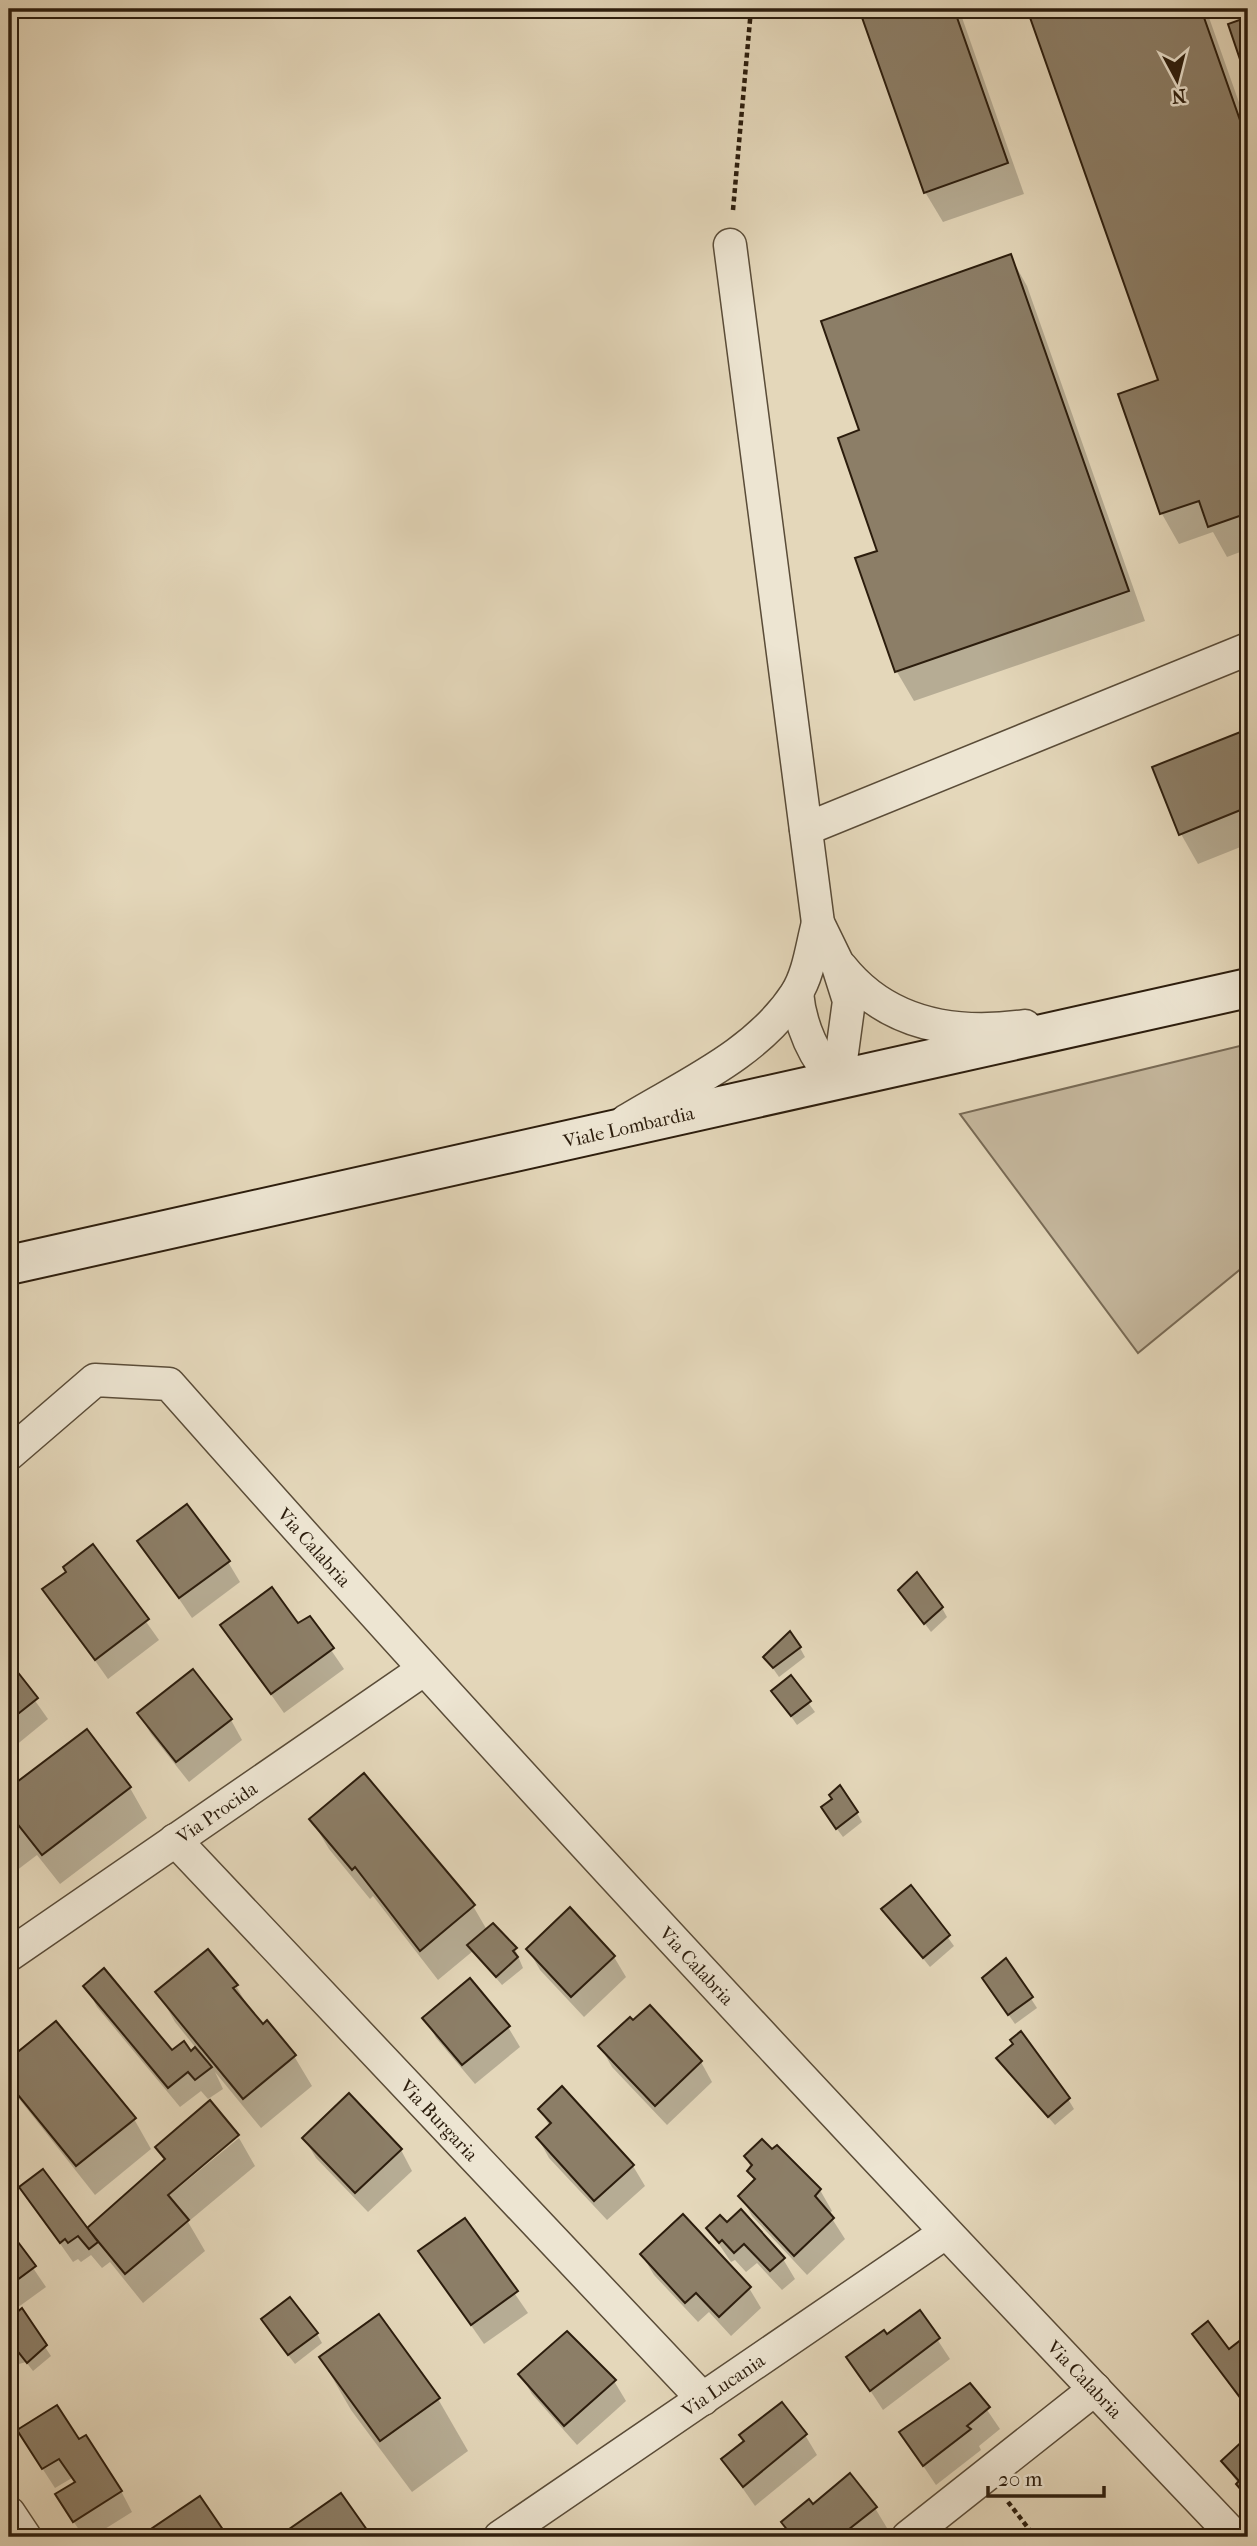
<svg xmlns="http://www.w3.org/2000/svg" width="1257" height="2546" viewBox="0 0 1257 2546" font-family="'IM FELL French Canon',serif">
  <style>
    .green { fill: #c5b79d; stroke: #786a55; stroke-width: 2 }
    .shadow { fill: #0003 }
    .building { fill: #8c7e67; stroke: #2c1d0d; stroke-width: 2 }
    .lines { fill: none; stroke-linecap: round; stroke-linejoin: round }
    .street-casing { stroke: #5a4c38; stroke-width: 35 }
    .secondary-casing { stroke: #2c1d0d; stroke-width: 42 }
    .path { stroke: #2c1d0d; stroke-width: 4.5; stroke-dasharray: 5 3.5; stroke-linecap: butt }
    .street { stroke: #ede5d2; stroke-width: 32 }
    .secondary { stroke: #ede5d2; stroke-width: 38 }
    .labels { text-anchor: middle; stroke-width: 5; stroke-linejoin: round; paint-order: stroke }
    .street-label { font-size: 19px; fill: #2c1d0d; stroke: #ede5d2 }
  </style>
  <rect width="100%" height="100%" fill="#e4d7ba"/>
  <filter id="stains"><feTurbulence type="fractalNoise" baseFrequency=".00286" numOctaves="4"/><feColorMatrix values="0 0 0 0 .2 0 0 0 0 .09 0 0 0 0 .02 0 0 0 .5 -.17"/></filter>
  <radialGradient id="worn" r=".72"><stop offset=".6" stop-color="#630" stop-opacity="0"/><stop offset="1" stop-color="#630" stop-opacity=".3"/></radialGradient>
  <path class="green" d="M1248,1044V1263L1138,1353L960,1114Z"/>
  <g class="shadow">
    <path d="M861,9H959L1024,194L943,222L925,192Z"/>
    <path d="M1029,9H1206L1248,128V549L1227,557L1213,532L1179,544L1162,514L1120,396L1160,381Z"/>
    <path d="M1010,256L1027,286L1145,621L914,701L897,672L857,560L880,552L862,431Z"/>
    <path d="M1248,731V844L1198,864L1181,834L1155,768Z"/>
    <path d="M140,1542L228,1562L240,1582L192,1618Z"/>
    <path d="M93,1547L159,1640L108,1679L45,1590L68,1572Z"/>
    <path d="M900,1590L942,1608L947,1617L931,1632Z"/>
    <path d="M309,1618L344,1669L284,1713L222,1625L298,1626Z"/>
    <path d="M800,1648L805,1657L779,1677L765,1657Z"/>
    <path d="M9,1664L48,1719L9,1751Z"/>
    <path d="M790,1678L815,1712L797,1725L773,1691Z"/>
    <path d="M139,1714L231,1720L242,1740L189,1782L151,1734Z"/>
    <path d="M86,1732L130,1788L147,1818L60,1884L37,1855L16,1871L9,1862V1791Z"/>
    <path d="M857,1813L862,1822L843,1837L828,1817Z"/>
    <path d="M311,1819L473,1906L487,1930L515,1949L523,1968L502,1985L473,1951L438,1980L373,1896L370,1899L329,1849Z"/>
    <path d="M911,1887L954,1946L930,1967L883,1909Z"/>
    <path d="M528,1949L614,1957L626,1977L584,2017L540,1970Z"/>
    <path d="M1006,1960L1037,2008L1015,2024L990,1988Z"/>
    <path d="M86,1986L172,2052L191,2053L196,2048L175,2022L158,1992L236,1986L253,2015L294,2056L312,2086L261,2128L215,2072L223,2089L208,2099L201,2091L180,2107L97,2007Z"/>
    <path d="M425,2018L508,2027L520,2047L475,2084L436,2038Z"/>
    <path d="M55,2023L134,2119L151,2149L95,2195L9,2086V2061Z"/>
    <path d="M600,2046L701,2062L712,2082L667,2125L612,2067Z"/>
    <path d="M998,2059L1068,2099L1074,2109L1055,2125Z"/>
    <path d="M349,2095L401,2150L412,2171L368,2212L316,2158L304,2138Z"/>
    <path d="M210,2103L178,2188L239,2138L255,2166L188,2222L205,2251L143,2303L110,2262L102,2268L91,2255L81,2262L78,2259L73,2262L21,2188L87,2230L166,2161L157,2147Z"/>
    <path d="M540,2109L633,2166L645,2186L607,2220L549,2158L538,2138L550,2127Z"/>
    <path d="M777,2147L820,2190L832,2211L829,2214L845,2239L807,2275L752,2216L741,2196L756,2182L746,2156L772,2152Z"/>
    <path d="M464,2220L528,2313L484,2344L420,2252Z"/>
    <path d="M708,2228L783,2259L795,2279L782,2290L757,2263L746,2272L735,2260L731,2262Z"/>
    <path d="M9,2233L46,2287L17,2308L9,2297Z"/>
    <path d="M642,2255L749,2288L761,2308L731,2336L709,2312L698,2322L654,2275Z"/>
    <path d="M21,2311L51,2356L33,2371L26,2362L19,2364L9,2351V2322Z"/>
    <path d="M920,2313L950,2359L883,2410L848,2357L887,2337Z"/>
    <path d="M268,2329L317,2334L322,2343L295,2364Z"/>
    <path d="M1194,2334L1229,2351L1242,2342L1248,2350V2411Z"/>
    <path d="M321,2358L438,2399L468,2451L412,2492L351,2410Z"/>
    <path d="M520,2374L614,2381L626,2401L577,2445L532,2394Z"/>
    <path d="M970,2385L1000,2429L979,2446L981,2450L936,2485L901,2433Z"/>
    <path d="M805,2435L817,2455L755,2506L723,2460L746,2442Z"/>
    <path d="M1248,2438V2499L1223,2461Z"/>
    <path d="M78,2442L121,2491L132,2512L92,2537H84L69,2515L76,2483L72,2478L55,2488L31,2451Z"/>
    <path d="M812,2506L875,2508L887,2528L876,2537H792L783,2522Z"/>
  </g>
  <g class="building">
    <path d="M859,9H954L1008,163L924,193Z"/>
    <path d="M1027,9H1201L1248,143V513L1208,527L1199,501L1160,514L1118,394L1158,380Z"/>
    <path d="M1245,18L1248,27V83L1228,24Z"/>
    <path d="M1011,254L1129,591L895,672L855,558L877,551L838,438L859,430L821,321Z"/>
    <path d="M1248,729V807L1179,835L1152,767Z"/>
    <path d="M187,1504L230,1561L179,1598L137,1541Z"/>
    <path d="M93,1544L149,1619L95,1660L42,1589L66,1572L63,1567Z"/>
    <path d="M917,1572L943,1607L924,1624L898,1590Z"/>
    <path d="M272,1587L298,1623L310,1616L334,1648L271,1694L220,1625Z"/>
    <path d="M790,1631L801,1647L773,1668L763,1657Z"/>
    <path d="M9,1661L38,1698L9,1721Z"/>
    <path d="M193,1669L232,1719L176,1762L137,1713Z"/>
    <path d="M791,1675L811,1701L791,1716L771,1691Z"/>
    <path d="M87,1729L131,1787L42,1855L19,1826L9,1834V1788Z"/>
    <path d="M364,1773L475,1905L420,1951L355,1867L352,1870L309,1819Z"/>
    <path d="M840,1785L858,1812L836,1829L821,1807L832,1799L829,1795Z"/>
    <path d="M911,1885L950,1935L923,1958L881,1909Z"/>
    <path d="M570,1907L615,1956L571,1997L526,1949Z"/>
    <path d="M493,1923L517,1948L513,1951L518,1957L496,1977L467,1945Z"/>
    <path d="M208,1949L238,1985L233,1988L263,2024L267,2020L296,2055L243,2099L155,1992Z"/>
    <path d="M1006,1958L1033,1997L1008,2015L982,1978Z"/>
    <path d="M104,1968L172,2050L184,2041L191,2051L195,2047L212,2067L195,2080L188,2072L168,2088L83,1986Z"/>
    <path d="M470,1978L510,2026L462,2065L422,2018Z"/>
    <path d="M650,2005L702,2061L655,2106L598,2046L630,2017L633,2020Z"/>
    <path d="M56,2021L136,2118L76,2166L9,2084V2059Z"/>
    <path d="M1021,2031L1070,2098L1048,2117L996,2058L1013,2044L1010,2040Z"/>
    <path d="M562,2086L634,2165L594,2201L536,2137L551,2123L538,2109Z"/>
    <path d="M349,2093L402,2149L355,2193L302,2138Z"/>
    <path d="M210,2100L239,2135L168,2195L189,2220L125,2274L87,2228L165,2159L155,2147Z"/>
    <path d="M762,2139L772,2149L777,2145L821,2189L815,2196L834,2218L794,2256L738,2196L755,2179L747,2171L752,2165L744,2156Z"/>
    <path d="M43,2169L98,2242L89,2249L78,2236L68,2243L65,2239L60,2243L19,2187Z"/>
    <path d="M741,2209L785,2258L770,2271L744,2244L734,2253L722,2240L719,2243L706,2228L720,2215L727,2222Z"/>
    <path d="M683,2214L751,2287L719,2317L696,2293L685,2303L640,2254Z"/>
    <path d="M465,2218L518,2291L471,2325L418,2251Z"/>
    <path d="M9,2230L36,2266L9,2286Z"/>
    <path d="M290,2297L318,2333L288,2355L261,2319Z"/>
    <path d="M22,2308L47,2345L27,2363L19,2353L13,2355L9,2351V2319Z"/>
    <path d="M920,2310L940,2338L870,2391L846,2357L884,2330L887,2334Z"/>
    <path d="M379,2314L440,2398L380,2441L319,2357Z"/>
    <path d="M1208,2321L1229,2349L1242,2339L1248,2347V2395L1242,2400L1192,2334Z"/>
    <path d="M567,2331L616,2380L564,2426L518,2374Z"/>
    <path d="M970,2383L990,2407L967,2426L971,2429L923,2466L899,2432Z"/>
    <path d="M782,2402L807,2434L743,2487L721,2459L744,2441L739,2435Z"/>
    <path d="M57,2405L79,2439L86,2435L122,2491L73,2522L55,2494L75,2482L59,2459L42,2469L17,2430Z"/>
    <path d="M1248,2436V2498L1236,2484L1239,2481L1221,2461Z"/>
    <path d="M850,2473L877,2507L839,2537H827L824,2533L819,2537H793L781,2522L809,2499L813,2504Z"/>
    <path d="M341,2493L372,2537H284L282,2534Z"/>
    <path d="M200,2496L228,2537H139Z"/>
  </g>
  <g class="lines">
    <defs>
      <g id="street">
        <path d="M730,245L818,923L836,960L849,1001L838,1082"/>
        <path d="M806,829L1248,649"/>
        <path d="M841,967C887,1025 955,1036 1025,1026"/>
        <path d="M797,993C800,1025 814,1059 838,1082"/>
        <path d="M626,1121C685,1085 757,1054 796,994C809,974 812,945 818,923"/>
        <path id="s1" d="M9,1454L95,1380L169,1384C516,1776 874,2158 1235,2537"/>
        <path id="s2" d="M175,1840L703,2399"/>
        <path id="s3" d="M9,1955L423,1670"/>
        <path d="M9,2513L25,2537"/>
        <path id="s4" d="M500,2537L945,2233"/>
        <path d="M908,2537L1095,2389"/>
      </g>
      <g id="secondary">
        <path id="s5" d="M9,1265L1248,988"/>
      </g>
    </defs>
    <use href="#street" class="street-casing"/>
    <use href="#secondary" class="secondary-casing"/>
    <g class="path">
      <path d="M733,210L751,9"/>
      <path d="M1008,2502L1035,2537"/>
    </g>
    <use href="#street" class="street"/>
    <use href="#secondary" class="secondary"/>
  </g>
  <g class="labels">
    <g class="street-label">
      <text dy="7" stroke="none"><textPath href="#s5" startOffset="635">Viale Lombardia</textPath></text>
      <text dy="7" stroke="none"><textPath href="#s1" startOffset="406">Via Calabria</textPath></text>
      <text dy="7" stroke="none"><textPath href="#s3" startOffset="252">Via Procida</textPath></text>
      <text dy="7" stroke="none"><textPath href="#s1" startOffset="973">Via Calabria</textPath></text>
      <text dy="7" stroke="none"><textPath href="#s2" startOffset="385">Via Burgaria</textPath></text>
      <text dy="7" stroke="none"><textPath href="#s1" startOffset="1540">Via Calabria</textPath></text>
      <text dy="7" stroke="none"><textPath href="#s4" startOffset="270">Via Lucania</textPath></text>
    </g>
  </g>
  <rect width="1257" height="2546" fill="none" stroke="#e4d7ba" stroke-width="35"/>
  <rect x="10" y="10" width="1236" height="2525" fill="none" stroke="#2c1d0d" stroke-width="3.5"/>
  <rect x="18" y="18" width="1222" height="2511" fill="none" stroke="#2c1d0d" stroke-width="2"/>
  <g transform="translate(1177 80) rotate(173)" stroke="#ede5d2" stroke-width="5" paint-order="stroke">
  <path d="M0-5L12 26L0 18L-12 26Z" fill="#2c1d0d"/>
  <text y="-10" font-size="19" font-weight="bold" text-anchor="middle" fill="#2c1d0d">N</text>
  </g>
  <path d="M988 2486v10h116v-10" fill="none" stroke="#2c1d0d" stroke-width="3.5"/>
  <text x="998" y="2486" font-size="21" fill="#2c1d0d" stroke="#ede5d2" stroke-width="5" paint-order="stroke">20 m</text>
  <rect width="100%" height="100%" filter="url(#stains)"/>
  <rect width="100%" height="100%" fill="url(#worn)"/>
</svg>
